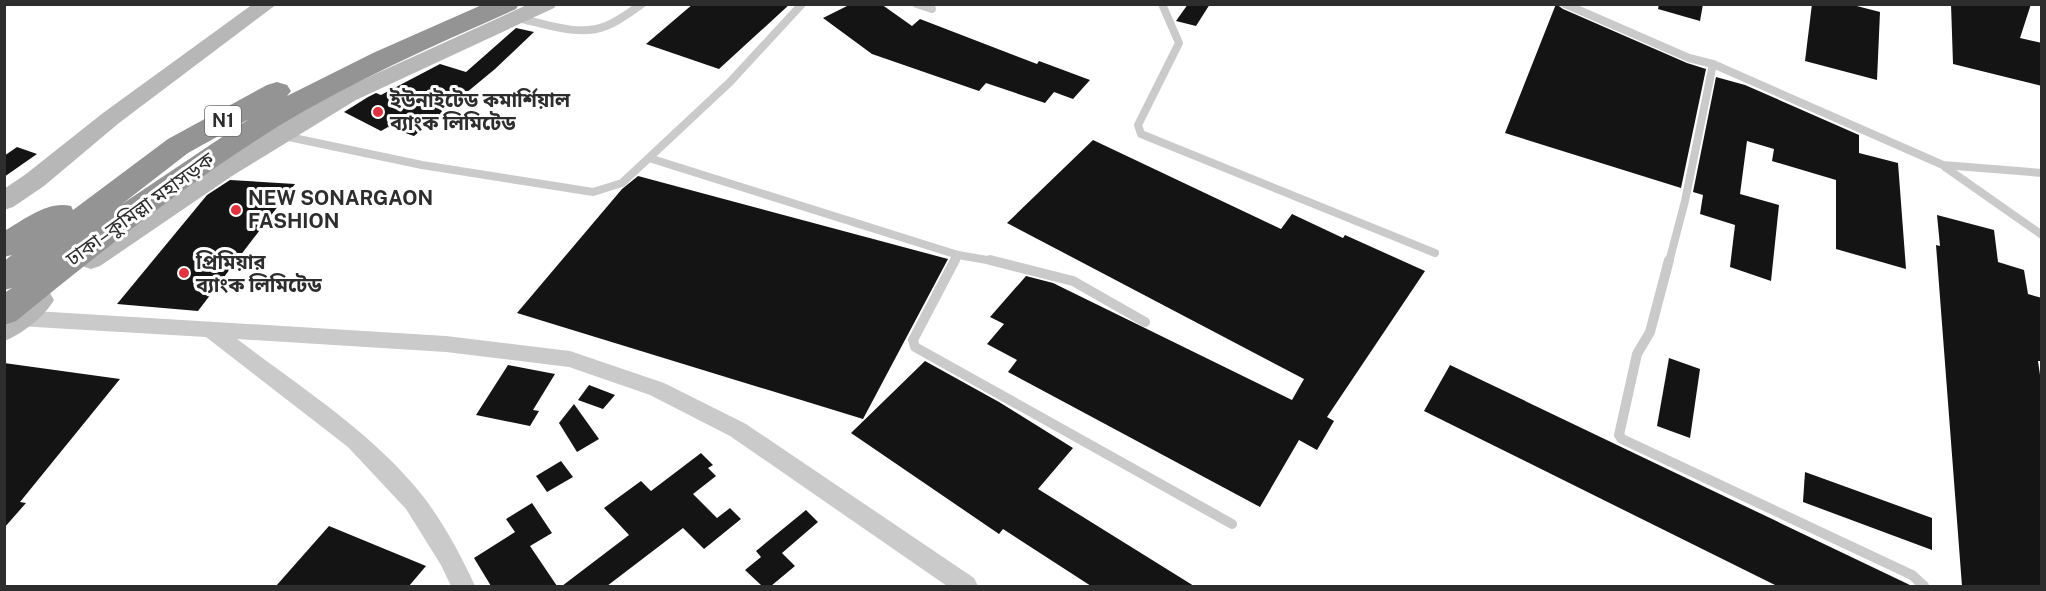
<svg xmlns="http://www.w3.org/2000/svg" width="2046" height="591" viewBox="0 0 2046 591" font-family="'Public Sans','Noto Sans Bengali',sans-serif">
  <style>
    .building { fill: #141414 }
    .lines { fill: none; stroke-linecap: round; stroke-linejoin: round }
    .lane-far1 { stroke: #cacaca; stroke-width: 8 }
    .lane { stroke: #cacaca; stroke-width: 10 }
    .street { fill: #cacaca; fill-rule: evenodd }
    .secondary { fill: #b7b7b7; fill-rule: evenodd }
    .highway { fill: #949494; fill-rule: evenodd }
    .poi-dot { fill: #e03340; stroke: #fff; stroke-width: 2 }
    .labels { text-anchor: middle; stroke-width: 6; stroke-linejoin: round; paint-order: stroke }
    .shield { fill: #fff; stroke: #6c6c6c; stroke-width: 1.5 }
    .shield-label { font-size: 18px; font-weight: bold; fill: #2d2d2d }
    .poi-label { font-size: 20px; font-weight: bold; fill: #2d2d2d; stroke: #fff; text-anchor: start }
    .street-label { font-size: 20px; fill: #2d2d2d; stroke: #fff }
  </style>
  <rect width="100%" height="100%" fill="#fff"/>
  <g class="building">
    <path d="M693,4H790L719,69L646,44Z"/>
    <path d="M851,4H881L912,26L920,19L1037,64L1039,61L1090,80L1073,99L1054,92L1045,103L986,83L979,91L872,54L823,18Z"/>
    <path d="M1188,4H1210L1196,26L1176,21Z"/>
    <path d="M1556,4L1563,9L1687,63L1706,69L1681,188L1505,133Z"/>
    <path d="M1659,4H1703L1700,21L1658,9Z"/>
    <path d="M1812,4H1849L1880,12L1877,80L1805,61Z"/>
    <path d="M1951,4H2031L2020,38L2042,43V86L1953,64Z"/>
    <path d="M516,28L534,32L495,69L414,136L388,127L381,131L344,112L368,97L376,93L381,95L440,64L466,72Z"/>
    <path d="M1716,77L1745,85L1859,135V153L1898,163L1906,269L1836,249V180L1772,161L1774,149L1747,141L1740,194L1779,205L1771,281L1730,267L1735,225L1700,214L1703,195L1693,192Z"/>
    <path d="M1093,140L1281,229L1292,214L1343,238L1345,235L1425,271L1327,417L1334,421L1317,450L1299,440L1260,507L1008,372L1017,360L987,344L1004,324L990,317L1026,276L1053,283L1292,400L1304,379L1007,223Z"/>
    <path d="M17,147L37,154L4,177V156Z"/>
    <path d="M638,176L948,259L863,419L517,313L622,189Z"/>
    <path d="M230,180L295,184L198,311L117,304L207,195Z"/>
    <path d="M1937,215L1994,230L1998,262L2024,270L2028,294L2042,298V361H2038L2042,389V586H1962L1936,245L1940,246Z"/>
    <path d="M1669,358L1700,369L1690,438L1657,426Z"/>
    <path d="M925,361L999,402L1073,448L1038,489L1194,586H1091L1003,529L999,534L851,433Z"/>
    <path d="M4,363L120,379L20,502L26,503L4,528Z"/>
    <path d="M508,365L555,374L533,410L539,411L530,426L476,415Z"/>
    <path d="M1450,365L1912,586H1777L1424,411Z"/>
    <path d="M589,385L615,395L603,409L578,400Z"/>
    <path d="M574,404L599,439L577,452L559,423Z"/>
    <path d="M701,453L713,465L708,468L716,476L693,494L717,518L730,508L741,519L704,549L683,528L607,586H562L629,535L604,508L641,481L651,491Z"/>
    <path d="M561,461L573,477L547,492L536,476Z"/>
    <path d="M1805,472L1932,518V550L1803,502Z"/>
    <path d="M532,503L552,533L530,546L557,586H491L474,558L515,532L506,519Z"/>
    <path d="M806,510L818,522L782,553L795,566L771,586H762L745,570L761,557L756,551Z"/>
    <path d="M329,526L426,566L409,586H276Z"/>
  </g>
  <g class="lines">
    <g class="lane-far1">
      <path d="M917,4L932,9"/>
      <path d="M1162,4L1179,43L1138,125L1141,134L1435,253"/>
      <path d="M1565,4L1689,58L1713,64L1943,165L2042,173"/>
      <path d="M518,18C545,24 579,37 606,26C619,21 630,12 642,4"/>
      <path d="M284,136L422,165L593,192L622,183L730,82L802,4"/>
      <path d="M649,158L958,255L999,262"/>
      <path d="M1945,167L2042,235"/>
      <path d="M954,262L958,255"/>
      <path d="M1669,262L1685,201L1713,64"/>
    </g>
    <g class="lane">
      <path d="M955,260L913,340L915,347L1232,524"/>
      <path d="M990,260L1073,281L1145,322"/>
      <path d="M1669,260L1650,332L1637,354L1619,435L1622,439L1912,575L1924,586"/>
    </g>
    <path class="street" d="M18,310L446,336L570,351L664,383L746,424L974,578L978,586H947L730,436L650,395L569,367L446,352L237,339C300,387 373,433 422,495C443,522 461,555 475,586H451L441,565L406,509L348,447L206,337L18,326L11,323L8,318L11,313Z"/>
    <g class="secondary">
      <path d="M253,4H277L119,123L44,186L13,207L4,210V189L26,174L103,113Z"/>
      <path d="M529,4H557L554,8L356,100L232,176L100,266L91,269L82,266L78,259L82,252L214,164L340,90Z"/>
      <path d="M40,290L50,293L54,300C45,316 21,335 4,341V314L30,293Z"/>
    </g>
    <path class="highway" d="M484,4H519L516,9C435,45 354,80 279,126C186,183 101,252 16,321L4,325V293L12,288L4,290V261L12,255L4,257V231C24,220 48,200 71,206L73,210L168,139L267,85L277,82L287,85L291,91L287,96L373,53ZM249,119L122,204L188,153Z"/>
  </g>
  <g class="poi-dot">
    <circle cx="378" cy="112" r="6"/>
    <circle cx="236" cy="210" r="6"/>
    <circle cx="184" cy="273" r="6"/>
  </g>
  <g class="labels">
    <rect class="shield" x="205" y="106" width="36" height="30" rx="4.5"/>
    <g class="shield-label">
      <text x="223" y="127">N1</text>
    </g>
    <g class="poi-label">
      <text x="390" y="107">ইউনাইটেড কমার্শিয়াল<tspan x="390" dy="23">ব্যাংক লিমিটেড</tspan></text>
      <text x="248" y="205">NEW SONARGAON<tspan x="248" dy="23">FASHION</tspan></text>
      <text x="196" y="269">প্রিমিয়ার<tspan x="196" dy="23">ব্যাংক লিমিটেড</tspan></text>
    </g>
    <g class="street-label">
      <text transform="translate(140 209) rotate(-36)" y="7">ঢাকা–কুমিল্লা মহাসড়ক</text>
    </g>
  </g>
  <rect width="2046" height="591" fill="none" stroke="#2d2d2d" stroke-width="12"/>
</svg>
